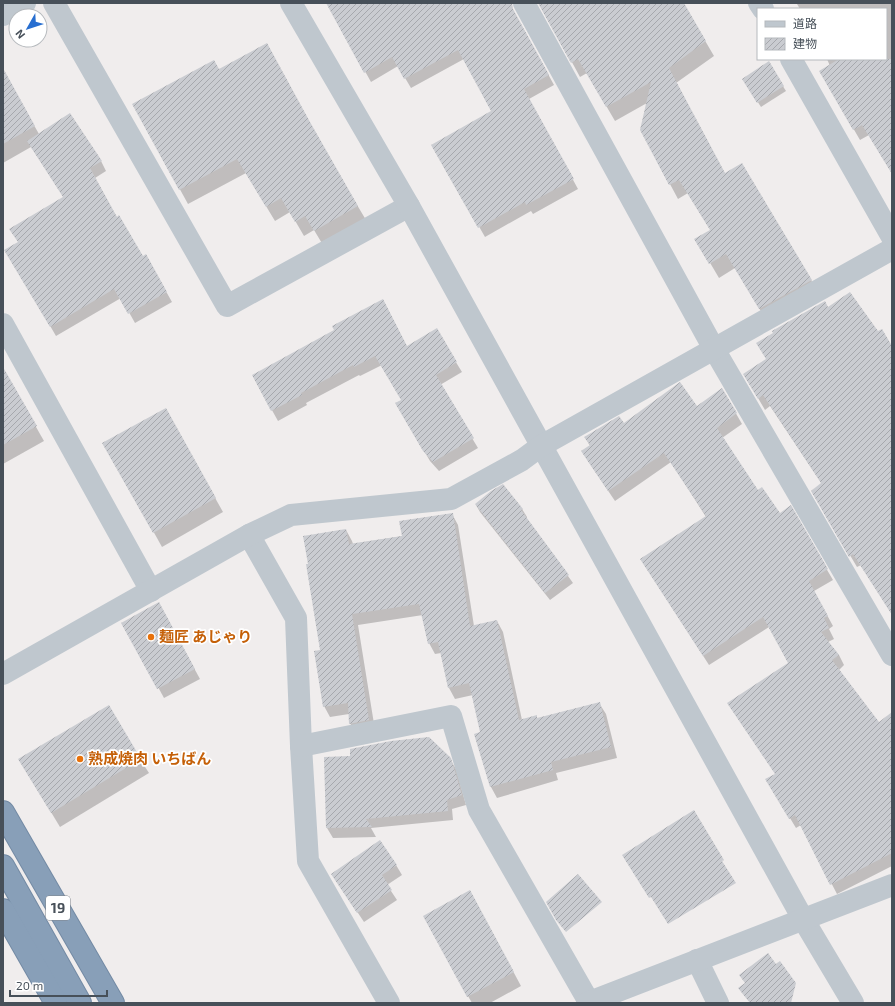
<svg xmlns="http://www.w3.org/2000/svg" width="895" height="1006" viewBox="0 0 895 1006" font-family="'Exo 2','Noto Sans JP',sans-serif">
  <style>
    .shadow { fill: #0003 }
    .building { fill: url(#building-hatch) }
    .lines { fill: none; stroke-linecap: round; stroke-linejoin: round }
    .highway-casing { stroke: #738aa4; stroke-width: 24 }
    .minor { stroke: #bfc7ce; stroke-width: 22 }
    .highway { stroke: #889fb8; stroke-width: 22 }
    .food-dot { fill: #e8710a; stroke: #fff; stroke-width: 1.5 }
    .labels { text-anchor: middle; stroke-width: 3.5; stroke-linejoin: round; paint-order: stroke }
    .shield { fill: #fff; stroke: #7e848b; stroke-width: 1 }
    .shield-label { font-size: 14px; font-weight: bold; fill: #475059 }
    .food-label { font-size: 15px; font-weight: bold; fill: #c56008; stroke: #fff; text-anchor: start }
  </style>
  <defs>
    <pattern id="building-hatch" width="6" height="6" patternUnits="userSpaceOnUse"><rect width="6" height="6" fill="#caccd1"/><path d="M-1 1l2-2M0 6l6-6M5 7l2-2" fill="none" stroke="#a6a8ad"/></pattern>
  </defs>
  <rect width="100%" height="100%" fill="#f0eded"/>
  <g class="shadow">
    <path d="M327,3H473L524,30L554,85L529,99L578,189L533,214L531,211L485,237L433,146L493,111L464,59L411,88L398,66L371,82Z"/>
    <path d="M546,3H683L714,56L676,83L725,174L811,280L819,295L768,323L735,268L719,278L696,239L711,230L688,193L678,199L641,130L647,103L615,121L587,73L580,77L542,7Z"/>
    <path d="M799,3H892V162L869,135L860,140L820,71L830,66L827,59H886V9H800L797,4Z"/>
    <path d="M768,63L786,91L761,107L743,79Z"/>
    <path d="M218,70L316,136L366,220L323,245L314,230L304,236L290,212L275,221L246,173L188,204L133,104Z"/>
    <path d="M3,71L39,134L101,161L106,171L95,178L117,218L143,258L146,256L172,302L135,323L121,298L56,336L6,250L19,243L64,197L31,147L3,163Z"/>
    <path d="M828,309L878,333L892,347V614L861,565L857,567L812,491L822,484L770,406L765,410L744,374L767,360Z"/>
    <path d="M436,330L462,372L440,385L478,448L439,471L430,461L396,403L403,400L382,365L360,376L359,375L306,403L307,405L278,421L253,376L407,347Z"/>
    <path d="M3,369L44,441L3,464Z"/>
    <path d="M722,389L742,424L722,438L757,491L779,515L790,507L833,580L814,591L833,626L829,629L834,639L828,642L839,655L844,665L839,670L879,723H892V866L837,894L801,825L796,828L767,780L775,775L789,663L769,627L709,665L641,559L706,517L671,462L615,501L588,461L582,451L590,446L585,437L624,424L697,408Z"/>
    <path d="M165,409L223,512L162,547L104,443Z"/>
    <path d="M503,486L522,509L527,517L526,518L568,576L573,583L550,600L480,512L476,505Z"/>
    <path d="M452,514L458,525L474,626L497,621L503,632L522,720L536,716L538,719L599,703L606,714L617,758L556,773L558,780L497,798L491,787L475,735L481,733L473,695L455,699L449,688L441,653L435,654L429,643L423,615L358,625L375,730L356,734L350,723L349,714L330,717L324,706L321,651L346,530L352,541L353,544L403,536Z"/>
    <path d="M164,613L200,679L164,698L123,623Z"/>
    <path d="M140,759L149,773L60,827L28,774Z"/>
    <path d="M450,759L456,769L466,805L452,809L453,820L371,828L376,837L333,838L327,828Z"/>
    <path d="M396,865L402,875L387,885L397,900L364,922L332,874Z"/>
    <path d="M478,906L521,986L490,1003H472L468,996Z"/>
  </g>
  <g class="building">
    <path d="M326,3H512L513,9L549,75L524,89L574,179L526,205L525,202L478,228L431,145L491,111L458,50L404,79L392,57L364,73Z"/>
    <path d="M538,3H684L706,41L669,68L725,173L742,163L812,280L759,309L726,254L709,264L694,239L710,230L679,180L669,185L640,130L651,82L606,107L578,59L571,63Z"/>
    <path d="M267,43L310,122L358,206L314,231L305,216L295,222L281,198L266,207L237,159L179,190L132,104L214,60L219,69Z"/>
    <path d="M839,59H892V174L862,125L853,130L819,71Z"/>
    <path d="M769,61L784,86L757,103L742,79Z"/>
    <path d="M3,68L35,126L3,144Z"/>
    <path d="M70,113L102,161L90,168L117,217L119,215L143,256L146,254L167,292L128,314L114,289L50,327L4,250L18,242L9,229L63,197L27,141Z"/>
    <path d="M850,292L878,331L882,329L892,346V615L853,554L849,557L811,491L821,483L763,395L758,399L743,374L766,359L756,343L773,333L772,331L825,301L828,307Z"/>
    <path d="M383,299L407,346L437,328L457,362L436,375L474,438L433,462L423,451L395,403L401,400L375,356L354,367L353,365L301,393L302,395L271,411L252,375L334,330L332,326Z"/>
    <path d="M3,367L37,426L3,445Z"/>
    <path d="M680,382L697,406L722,388L737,413L717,428L758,490L762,487L780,513L791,505L828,569L809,581L828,616L824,618L829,628L821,632L839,655L832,660L879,722L892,712V853L830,885L795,815L789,819L765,779L775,774L727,703L788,663L763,617L703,656L640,559L706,516L664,453L608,491L581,451L590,445L584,437L591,433L619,416L624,423Z"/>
    <path d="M166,408L216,498L153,533L102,443Z"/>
    <path d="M503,484L523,509L521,510L569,575L545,593L475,504L491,491Z"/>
    <path d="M453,513L470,626L497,620L519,720L537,715V718L600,702L611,747L551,762L553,770L490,787L474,734L480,732L469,683L448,688L438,642L428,644L419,604L352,614L369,720L349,724L348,703L323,707L314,651L320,650L306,564H308L303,536L346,529L349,544L402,536L399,521Z"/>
    <path d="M159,602L195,669L157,689L121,623Z"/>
    <path d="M109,705L141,759L51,813L18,759Z"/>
    <path d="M429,737L451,758L462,795L447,800L448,811L366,819L372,827L326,828L324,757L350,756V749L391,741Z"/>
    <path d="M694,810L724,860L722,861L736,883L668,924L651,897L649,898L622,855Z"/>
    <path d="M380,840L397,865L382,875L392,890L357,913L331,874Z"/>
    <path d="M578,874L602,902L566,932L556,920L546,902Z"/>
    <path d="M470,890L514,972L467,997L423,916Z"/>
    <path d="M768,953L776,964L780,961L796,983L791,1003H750L738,988L745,983L739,975Z"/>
  </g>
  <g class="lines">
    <defs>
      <g id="highway">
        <path d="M3,812L113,1003"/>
        <path d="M3,866L80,1003"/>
        <path d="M3,910L56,1003"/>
      </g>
    </defs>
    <use href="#highway" class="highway-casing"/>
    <g class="minor">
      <path d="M54,3L227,306L409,206"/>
      <path d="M291,3L409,206L803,919L853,1003"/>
      <path d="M524,3L714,349L892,655"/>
      <path d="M759,3L763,9"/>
      <path d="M3,15L25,3"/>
      <path d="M791,59L892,237"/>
      <path d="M3,324L151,591"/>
      <path d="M249,535L296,618L301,746L308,861L389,1003"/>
      <path d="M3,674L249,535L291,515L451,499L522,460L541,446L892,249"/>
      <path d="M301,746L451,716L479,810L589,1002"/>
      <path d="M697,960L718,1003"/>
      <path d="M587,1003L892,885"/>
    </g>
    <use href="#highway" class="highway"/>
  </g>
  <g class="food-dot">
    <circle cx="151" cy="637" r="4"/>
    <circle cx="80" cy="759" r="4"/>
  </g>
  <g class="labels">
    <rect class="shield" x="46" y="896" width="24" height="24" rx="3"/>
    <g class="shield-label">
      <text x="58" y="913">19</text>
    </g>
    <g class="food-label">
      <text x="159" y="642">麺匠 あじゃり</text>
      <text x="88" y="764">熟成焼肉 いちばん</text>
    </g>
  </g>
  <rect width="895" height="1006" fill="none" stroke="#475059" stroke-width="8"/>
  <rect x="757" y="8" width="130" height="52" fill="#ffffff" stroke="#b5b9bd"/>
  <rect x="765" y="21" width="20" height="6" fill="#bfc7ce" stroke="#b5b9bd"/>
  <text x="793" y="28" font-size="12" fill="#475059">道路</text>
  <rect x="765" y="38" width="20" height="12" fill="url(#building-hatch)" stroke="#b5b9bd"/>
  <text x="793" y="48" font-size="12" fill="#475059">建物</text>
  <g transform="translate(28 28) rotate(231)"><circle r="19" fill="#ffffff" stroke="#b5b9bd"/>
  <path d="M0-3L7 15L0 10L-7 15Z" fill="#276ed0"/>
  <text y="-6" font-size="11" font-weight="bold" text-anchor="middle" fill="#475059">N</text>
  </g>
  <path d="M10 990v6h97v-6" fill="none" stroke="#475059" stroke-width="2"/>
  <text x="16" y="990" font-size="12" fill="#475059" stroke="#ffffff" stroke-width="3" paint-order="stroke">20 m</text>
</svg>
